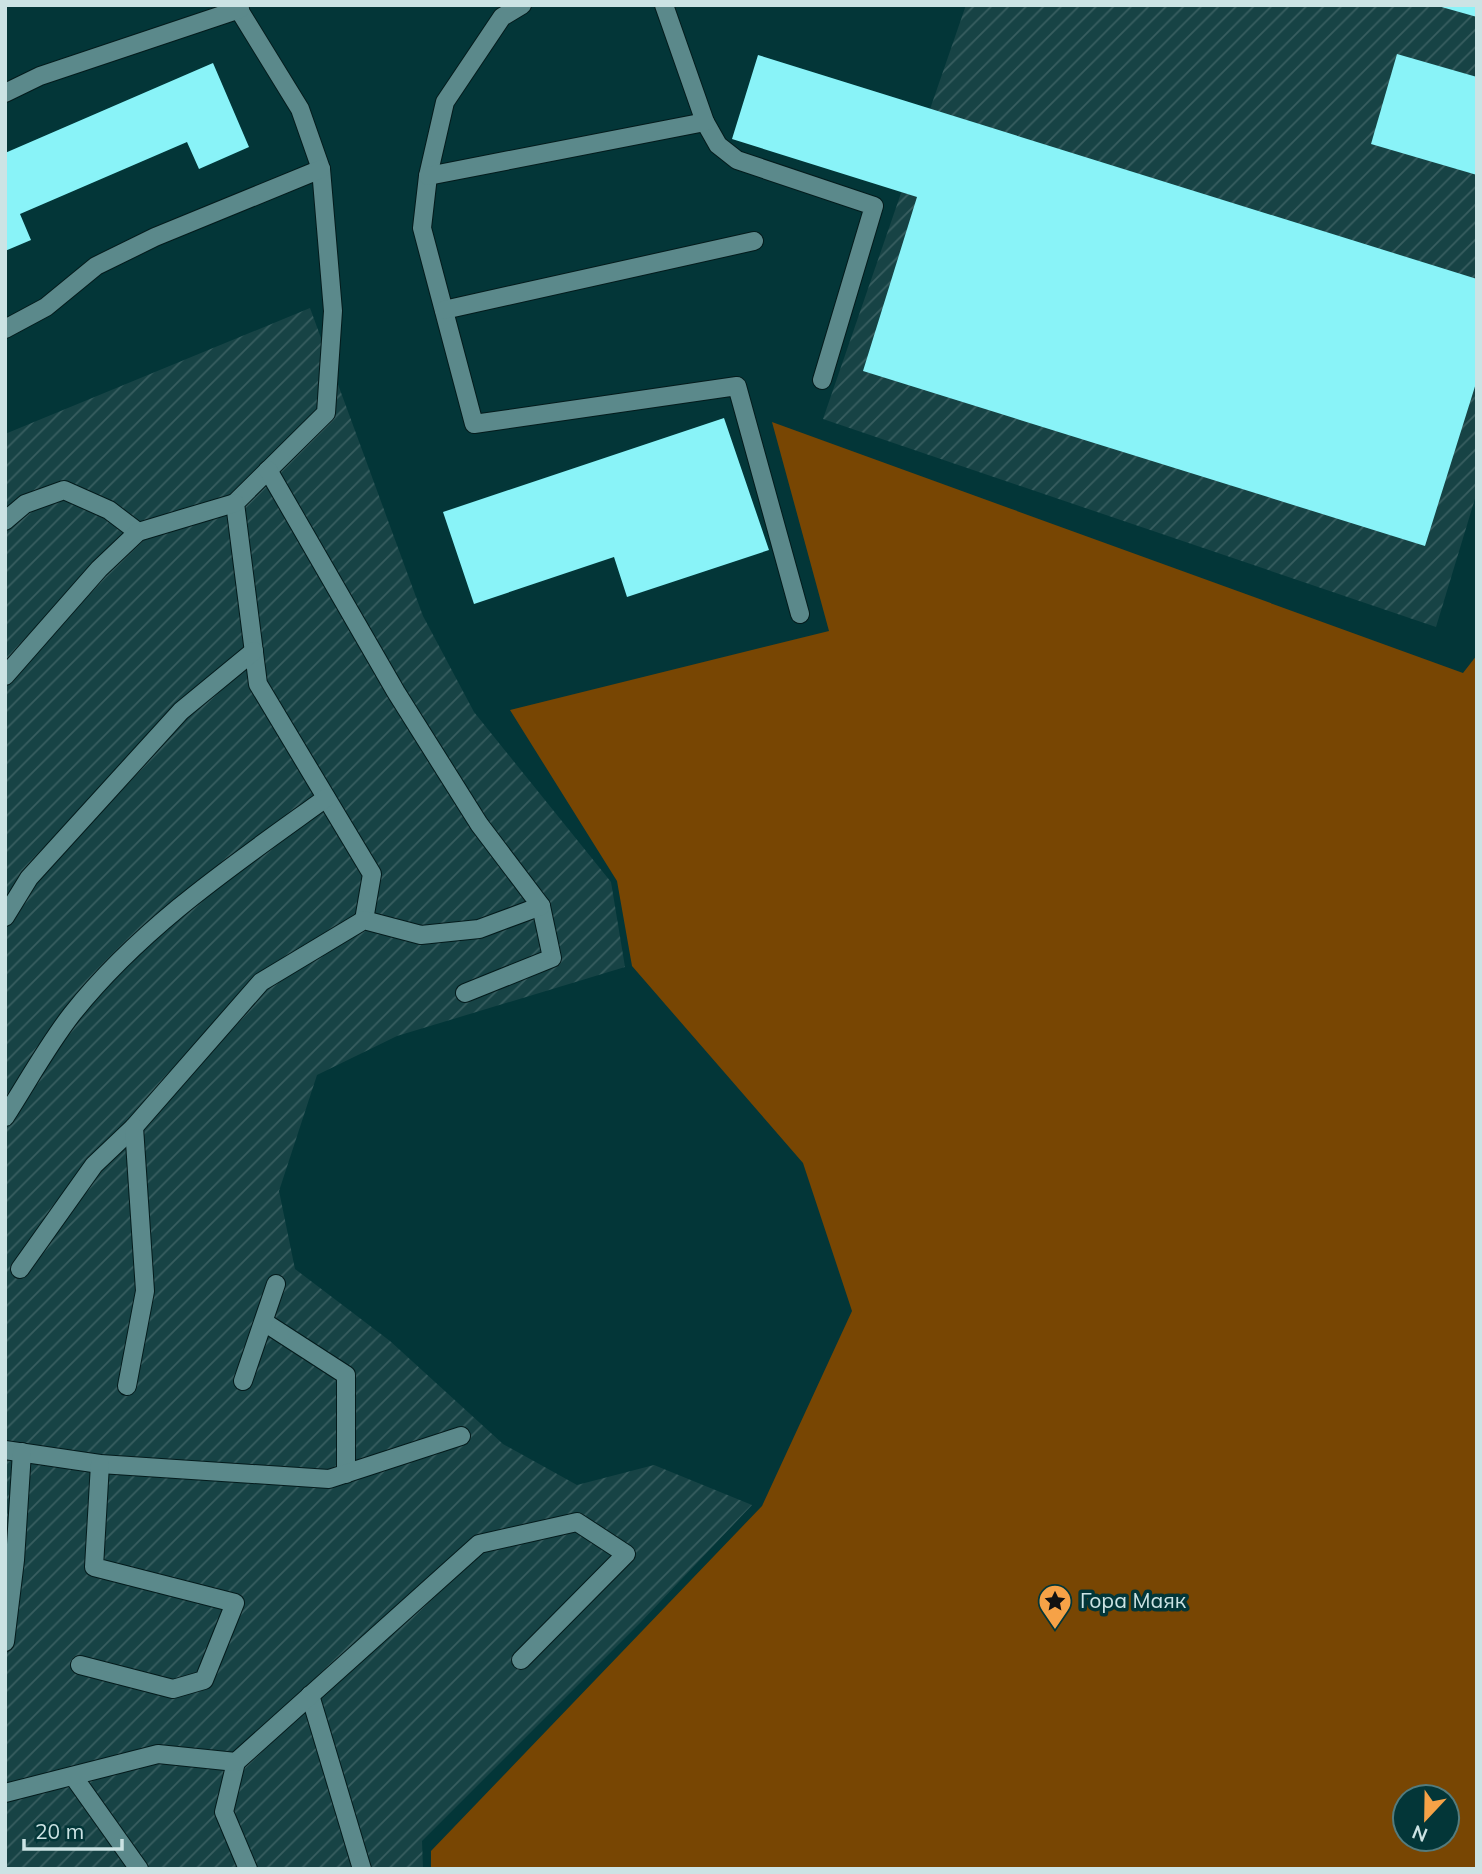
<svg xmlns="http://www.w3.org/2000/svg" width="1482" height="1874" viewBox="0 0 1482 1874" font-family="Mulish,sans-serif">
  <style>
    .industrial { fill: url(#industrial-furrows) }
    .grass { fill: #784603; fill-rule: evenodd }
    .building { fill: #89f3f8 }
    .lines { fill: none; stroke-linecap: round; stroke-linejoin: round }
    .minor-casing { stroke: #041b1c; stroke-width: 20 }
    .minor { stroke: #5b898b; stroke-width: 18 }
    .labels { text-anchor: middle; stroke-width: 7; stroke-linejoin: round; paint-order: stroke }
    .poi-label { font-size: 21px; fill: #cce3e4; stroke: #033638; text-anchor: start }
  </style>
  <defs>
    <pattern id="industrial-furrows" width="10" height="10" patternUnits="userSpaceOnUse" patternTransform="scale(1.75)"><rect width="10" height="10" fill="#174345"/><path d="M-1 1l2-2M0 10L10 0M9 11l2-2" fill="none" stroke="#385e60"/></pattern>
  </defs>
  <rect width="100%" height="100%" fill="#033638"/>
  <g class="industrial">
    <path d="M966,5H1477V492L1436,627L823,419Z"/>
    <path d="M310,308L423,616L474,712L611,882L625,967L397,1036L317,1075L279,1191L295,1269L390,1341L503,1444L577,1485L654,1465L752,1505L641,1622L422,1841L423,1869H5V434Z"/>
  </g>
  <path class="grass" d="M772,422L1463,673L1477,655V1869H431V1851L762,1506L852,1311L803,1163L632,966L617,881L510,710L829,631ZM1405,1797H1447V1839H1405Z"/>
  <g class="building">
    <path d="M1438,5H1477V17L1438,6Z"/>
    <path d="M1397,54L1477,77V175L1371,144Z"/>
    <path d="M758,55L1477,279V380L1425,546L863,371L917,197L732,139Z"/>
    <path d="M213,63L249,147L199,169L187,142L20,214L31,240L5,251V153Z"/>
    <path d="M724,418L769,550L627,597L614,557L474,604L443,512Z"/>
  </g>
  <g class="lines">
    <defs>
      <g id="minor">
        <path d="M236,5L300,109L321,169L333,311L326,413L235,503L258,684L372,874L364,920"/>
        <path d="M522,5L502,17L445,102L428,176L422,228L474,424L737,386L800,614"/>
        <path d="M5,93L40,76L240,9"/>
        <path d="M705,122L718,145L737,160L874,206L822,380"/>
        <path d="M428,176L705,122L664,5"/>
        <path d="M444,310L754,241"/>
        <path d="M5,329L46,307L96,266L155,237L321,169"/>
        <path d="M5,521L25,504L64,490L109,510L138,532"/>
        <path d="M5,676L99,569L138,532L235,503"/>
        <path d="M5,917L29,878L181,711L254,651"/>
        <path d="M465,993L552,958L541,906"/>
        <path d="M5,1117C27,1083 47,1046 72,1014C142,926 236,863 326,798"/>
        <path d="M20,1269L94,1165L134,1127L261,982L364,920L421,935L479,929L541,906L479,824L396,692L268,470"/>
        <path d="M264,1322L346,1375V1474"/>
        <path d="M243,1381L276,1284"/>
        <path d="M127,1386L145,1291L134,1127"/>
        <path d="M5,1450L100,1464L329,1479L461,1436"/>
        <path d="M5,1642L15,1560L22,1452"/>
        <path d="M80,1665L173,1689L204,1680L235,1603L94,1567L100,1464"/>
        <path d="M310,1695L362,1869"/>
        <path d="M236,1762L224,1812L248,1869"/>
        <path d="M73,1776L139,1869"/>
        <path d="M5,1793L158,1754L236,1762L479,1544L577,1522L626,1554L521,1660"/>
      </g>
    </defs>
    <use href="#minor" class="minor-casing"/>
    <use href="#minor" class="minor"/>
  </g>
  <defs>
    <symbol id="sight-pin" viewBox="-11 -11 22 30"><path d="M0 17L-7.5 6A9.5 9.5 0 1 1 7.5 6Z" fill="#f6a247" stroke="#033638"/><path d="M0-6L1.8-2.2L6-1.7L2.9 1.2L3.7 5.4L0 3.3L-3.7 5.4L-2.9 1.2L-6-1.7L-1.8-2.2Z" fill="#111"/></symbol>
  </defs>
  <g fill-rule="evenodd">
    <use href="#sight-pin" x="1036" y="1582" width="38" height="52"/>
  </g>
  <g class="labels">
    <g class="poi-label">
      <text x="1080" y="1608">Гора Маяк</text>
    </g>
  </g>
  <rect width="1482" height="1874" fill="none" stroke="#cce3e4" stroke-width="14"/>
  <g transform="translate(1426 1818) rotate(202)"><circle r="33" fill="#033638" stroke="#537b7d" stroke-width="2"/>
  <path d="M0-5L12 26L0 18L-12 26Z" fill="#f6a247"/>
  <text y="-10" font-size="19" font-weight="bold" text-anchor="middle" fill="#cce3e4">N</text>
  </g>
  <path d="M24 1839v10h98v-10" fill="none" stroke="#cce3e4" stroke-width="3.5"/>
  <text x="35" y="1839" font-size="21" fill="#cce3e4" stroke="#033638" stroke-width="5" paint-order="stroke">20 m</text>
</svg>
